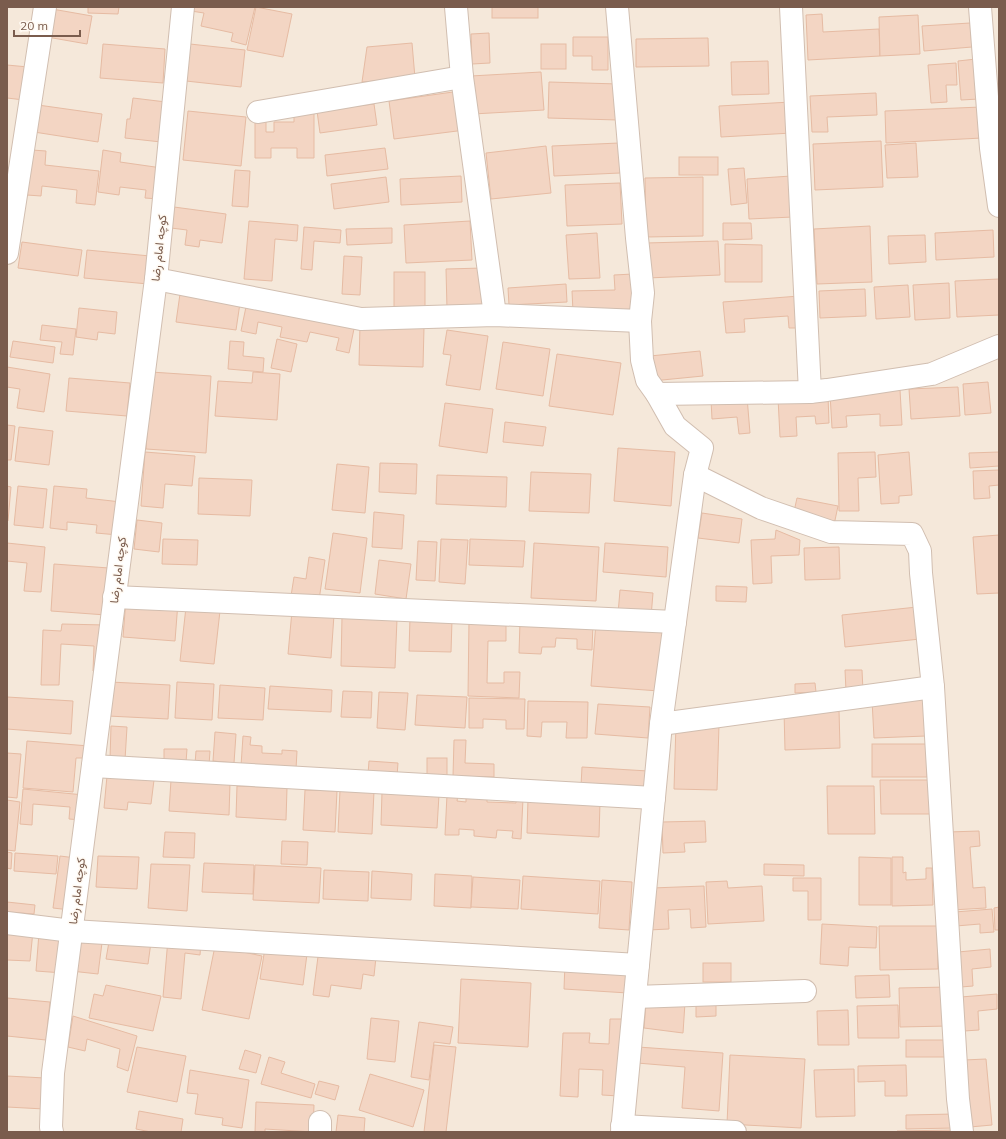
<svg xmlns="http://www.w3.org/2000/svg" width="1006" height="1139" viewBox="0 0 1006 1139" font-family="Mulish,Vazirmatn,sans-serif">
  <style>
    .residential { fill: #f5e8da }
    .building { fill: #f3d5c3; stroke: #e6bba3 }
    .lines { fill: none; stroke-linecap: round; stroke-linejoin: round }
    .street-casing { stroke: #d1beb0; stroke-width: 24 }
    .street { stroke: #fff; stroke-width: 22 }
    .labels { text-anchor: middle; stroke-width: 3; stroke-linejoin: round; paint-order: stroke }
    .street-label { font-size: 12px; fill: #7a5c4d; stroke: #fffaf3 }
  </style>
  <rect width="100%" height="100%" fill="#fdf6ec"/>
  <rect class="residential" x="7" y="7" width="992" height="1125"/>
  <g class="building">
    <path d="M88,7H119L118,14L88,13Z"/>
    <path d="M192,7H255L246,45L231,41L233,33L201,26L204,13L191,11Z"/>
    <path d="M256,7L292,14L283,57L247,50Z"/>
    <rect x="492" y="7" width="46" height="11"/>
    <path d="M52,9L92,16L87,44L47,37Z"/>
    <path d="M822,14L823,32L879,29L880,56L808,60L806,15Z"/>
    <path d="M918,15L920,54L880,56L879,17Z"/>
    <path d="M970,23L972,47L924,51L922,26Z"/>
    <path d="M489,33L490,63L472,64L471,34Z"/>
    <path d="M573,37H608V70H592V56H573Z"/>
    <path d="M708,38L709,66L636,67V39Z"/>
    <path d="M412,43L415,78L362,82L367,47Z"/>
    <path d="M103,44L165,49L163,83L100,78Z"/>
    <path d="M190,44L245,50L241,87L186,81Z"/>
    <rect x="541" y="44" width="25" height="25"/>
    <path d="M976,59L979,99L961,100L958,61Z"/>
    <path d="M768,61L769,94L732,95L731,62Z"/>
    <path d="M956,63L957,85H946L947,102L931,103L928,65Z"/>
    <path d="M7,65L28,67L24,100L7,98Z"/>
    <path d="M541,72L544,110L473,114L471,76Z"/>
    <path d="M549,82L619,84L618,120L548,118Z"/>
    <path d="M460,91L465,130L394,139L389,101Z"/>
    <path d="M876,93L877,115L827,117L828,132H812L810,96Z"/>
    <path d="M133,98L166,102L161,142L125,138L127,119H130Z"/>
    <path d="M791,102L792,133L721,137L719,106Z"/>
    <path d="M374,104L377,125L320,133L317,111Z"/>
    <path d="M38,105L102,114L98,142L34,132Z"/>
    <path d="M981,107L982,138L886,143L885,111Z"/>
    <path d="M188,111L246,117L241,166L183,160Z"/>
    <path d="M294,111H314V158H297V148H271V158H255V119H266V132H274V122H294Z"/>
    <path d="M881,141L883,187L815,190L813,144Z"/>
    <path d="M619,143L620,173L554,176L552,146Z"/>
    <path d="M916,143L918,177L887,178L885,145Z"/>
    <path d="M546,146L551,193L491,199L486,153Z"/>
    <path d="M385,148L388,169L327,176L325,155Z"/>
    <path d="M32,150L46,151L45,165L99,171L95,205L76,203L77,190L42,186L41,196L27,195Z"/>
    <path d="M103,150L121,153L120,162L162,168L159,199L145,198L146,190L120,187L119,195L98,192Z"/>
    <rect x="679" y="157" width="39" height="18"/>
    <path d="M744,168L747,203L731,205L728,169Z"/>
    <path d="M235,170L250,171L248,207L232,206Z"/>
    <path d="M461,176L462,202L401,205L400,179Z"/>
    <path d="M791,176L793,217L749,219L747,179Z"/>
    <path d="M386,177L389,202L334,209L331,184Z"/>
    <path d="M703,177V236L646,237L645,178Z"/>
    <path d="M620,183L622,224L567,226L565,185Z"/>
    <path d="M174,207L226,214L222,243L200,240L199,247L185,245L187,230L171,228Z"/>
    <path d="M249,221L298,225L297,241L275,239L272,281L244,279Z"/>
    <path d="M470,221L472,260L406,263L404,225Z"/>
    <path d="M723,223H751L752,239L723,240Z"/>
    <path d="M870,226L872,282L817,284L814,229Z"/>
    <path d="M304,227L341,230L340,243L314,241L312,270L301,269Z"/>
    <path d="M392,228V243L347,245L346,229Z"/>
    <path d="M993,230L994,257L936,260L935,233Z"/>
    <path d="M597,233L600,278L569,279L566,235Z"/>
    <path d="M925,235L926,262L889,264L888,236Z"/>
    <path d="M718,241L720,275L647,278L646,243Z"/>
    <path d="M22,242L82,250L78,276L18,268Z"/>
    <path d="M725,244L762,245V282H725Z"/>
    <path d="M87,250L150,256L148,284L84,278Z"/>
    <path d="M344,256L362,257L360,295L342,294Z"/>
    <path d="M483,268L484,308L447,309L446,269Z"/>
    <rect x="394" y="272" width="31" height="39"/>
    <path d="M633,274L635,309L573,312L572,291L615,290L614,275Z"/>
    <path d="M999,279V315L957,317L955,281Z"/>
    <path d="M949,283L950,318L915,320L913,285Z"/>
    <path d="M566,284L567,302L509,305L508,288Z"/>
    <path d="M908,285L910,317L876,319L874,287Z"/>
    <path d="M865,289L866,316L820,318L819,291Z"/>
    <path d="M180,294L240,303L236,330L176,322Z"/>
    <path d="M799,296L801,328H789L788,316L744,319L745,332L726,333L723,302Z"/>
    <path d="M247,302L355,324L349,353L336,350L339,338L310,332L307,342L280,337L282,327L258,322L256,334L241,331Z"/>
    <path d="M79,308L117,312L115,334L98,332L97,340L76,337Z"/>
    <path d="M42,325L76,329L73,355L60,354L62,342L40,340Z"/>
    <path d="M360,325L424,327L423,367L359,365Z"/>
    <path d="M447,330L488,336L480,390L446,385L451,355L443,354Z"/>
    <path d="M277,339L297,344L291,372L271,368Z"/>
    <path d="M13,341L55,347L53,363L10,357Z"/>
    <path d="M230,341L244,342L243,356L264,358L263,372L228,369Z"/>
    <path d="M503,342L550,349L543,396L496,389Z"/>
    <path d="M700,351L703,376L652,381L650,356Z"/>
    <path d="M557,354L621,363L613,415L549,406Z"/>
    <path d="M7,367L50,374L44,412L17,408L20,389L7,387Z"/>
    <path d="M151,372L211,376L206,453L146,449Z"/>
    <path d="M253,372L280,374L277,420L215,416L218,381L252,383Z"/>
    <path d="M69,378L130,383L127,416L66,411Z"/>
    <path d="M988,382L991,413L965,415L963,384Z"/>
    <path d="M958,387L960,416L911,419L909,389Z"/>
    <path d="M900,390L902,425L880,426V414L846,416L847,427L832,428L830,394Z"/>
    <path d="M828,396L829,423L816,424L815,416L796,417L797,436L780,437L778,398Z"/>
    <path d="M747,397L750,433L739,434L737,417L712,419L711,400Z"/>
    <path d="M445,403L493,409L487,453L439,446Z"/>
    <path d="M505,422L546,427L543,446L503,442Z"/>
    <path d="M7,425L15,426L11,460H7Z"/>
    <path d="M19,427L53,431L49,465L15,461Z"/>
    <path d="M618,448L675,452L671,506L614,501Z"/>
    <path d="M145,452L195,456L192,486L165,484L163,508L141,506Z"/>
    <path d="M875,452L876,477L858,478L859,511H839L838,453Z"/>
    <path d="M909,452L912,495L899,496V503L881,504L878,455Z"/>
    <path d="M999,452V466L970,468L969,453Z"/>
    <path d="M380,463L417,464L416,494L379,492Z"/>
    <path d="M337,464L369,467L365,513L332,510Z"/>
    <path d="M999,470V485L989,486L990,498L974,499L973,471Z"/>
    <path d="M531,472L591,474L589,513L529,511Z"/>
    <path d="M437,475L507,477L506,507L436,504Z"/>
    <path d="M199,478L252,480L250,516L198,514Z"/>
    <path d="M7,486L11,487L8,521L7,520Z"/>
    <path d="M18,486L47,489L43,528L14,525Z"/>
    <path d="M54,486L87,489L86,498L121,502L118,535L96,533L97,525L67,522V530L50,528Z"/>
    <path d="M797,498L838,506L834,525L793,516Z"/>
    <path d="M374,512L404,515L402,549L372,547Z"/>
    <path d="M702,513L742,519L739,543L698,538Z"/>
    <path d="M137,520L162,523L159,552L134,549Z"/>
    <path d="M776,530L800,540L799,555L771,556L772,583L753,584L751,540L775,539Z"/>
    <path d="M333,533L367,538L360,593L325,589Z"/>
    <path d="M999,535V593L977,594L973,537Z"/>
    <path d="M163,539L198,540L197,565L162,564Z"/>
    <path d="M441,539L468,540L465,584L439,582Z"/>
    <path d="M470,539L525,541L523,567L469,565Z"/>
    <path d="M418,541L437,542L435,581L416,580Z"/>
    <path d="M7,543L45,547L41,592L24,591L27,563L7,561Z"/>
    <path d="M534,543L599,547L596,601L531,598Z"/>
    <path d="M605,543L668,547L666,577L603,572Z"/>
    <path d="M839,547L840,579L805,580L804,548Z"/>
    <path d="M309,557L325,560L319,600L291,596L294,577L306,579Z"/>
    <path d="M379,560L411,564L406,599L375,594Z"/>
    <path d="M54,564L109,568L106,615L51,611Z"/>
    <path d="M716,586L747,587L746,602L716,601Z"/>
    <path d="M620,590L653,593L651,617L618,614Z"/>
    <path d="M126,599L178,602L175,641L123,637Z"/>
    <path d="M186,607L220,611L214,664L180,661Z"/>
    <path d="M917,607L920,639L845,647L842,615Z"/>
    <path d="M292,611L334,615L331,658L288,654Z"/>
    <path d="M342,617L397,619L395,668L341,666Z"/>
    <path d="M410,618L452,620L451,652L409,651Z"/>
    <path d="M469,620H506V641H488L487,683H504V672H520L519,698L468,696Z"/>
    <path d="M520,622L593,624L592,650L577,649V639L556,638L555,647H542L541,654L519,653Z"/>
    <path d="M596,622L663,628L659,691L591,686Z"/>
    <path d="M62,624L105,625L103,672L93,671L94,646L61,644L59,685H41L43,630L61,631Z"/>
    <path d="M845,670H862L863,691H846Z"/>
    <path d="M110,682L170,685L168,719L108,716Z"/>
    <path d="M177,682L214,684L212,720L175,718Z"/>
    <path d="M815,683L816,692L795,693V684Z"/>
    <path d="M220,685L265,688L263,720L218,718Z"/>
    <path d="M270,686L332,690L331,712L268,709Z"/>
    <path d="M343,691L372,692L371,718L341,717Z"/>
    <path d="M379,692L408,693L405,730L377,728Z"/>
    <path d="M417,695L467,697L465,728L415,725Z"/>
    <path d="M7,697L73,701L71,734L7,729Z"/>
    <path d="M469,698L525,699L524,729H506V720L483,719V728H469Z"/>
    <path d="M925,698L926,736L874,738L872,700Z"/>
    <path d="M528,701L588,702L587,738H566L567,722H542L541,737L527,736Z"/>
    <path d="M598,704L650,707L648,738L595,734Z"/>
    <path d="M839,710L840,748L785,750L784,711Z"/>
    <path d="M676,724L719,725L717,790L674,789Z"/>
    <path d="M111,726L127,727L125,760L110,759Z"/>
    <path d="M215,732L236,734L234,763L213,761Z"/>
    <path d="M243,736L251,737L250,745L262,746V753L282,754V750L297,751L296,769L241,766Z"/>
    <path d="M454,740H466L465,763L494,764V777L453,776Z"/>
    <path d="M27,741L89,746L88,758H76L73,792L23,788Z"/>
    <rect x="872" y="744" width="55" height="33"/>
    <path d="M164,749H187L186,762H164Z"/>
    <path d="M196,751H210L209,765L195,764Z"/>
    <path d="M7,753L21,754L17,798L7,797Z"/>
    <rect x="427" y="758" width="20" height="18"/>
    <path d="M369,761L398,763L397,776L368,774Z"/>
    <path d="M582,767L648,771L647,788L581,786Z"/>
    <path d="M107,776L154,780L151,804L128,802L127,810L104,808Z"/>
    <path d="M171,780L230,783L229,815L169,811Z"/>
    <path d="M880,780H930V814H881Z"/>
    <path d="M237,786L287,788L286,820L236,817Z"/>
    <path d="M827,786H874L875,834H828Z"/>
    <path d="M23,789L84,795L82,820L69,819L70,807L33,804L32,825L20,824Z"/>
    <path d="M305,790L337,791L335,832L303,830Z"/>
    <path d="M340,790L374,791L372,834L338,832Z"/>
    <path d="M382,792L439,795L437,828L381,825Z"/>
    <path d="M447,795H458L457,801L466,802V796L487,797V802L516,803V798L523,799L521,839L512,838L513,831L497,830L496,838L474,836V830L459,829V835H445Z"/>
    <path d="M528,799L600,802L599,837L527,833Z"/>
    <path d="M7,800L20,802L15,851L7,850Z"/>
    <path d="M705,821L706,842L684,843L685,852L663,853L662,822Z"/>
    <path d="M979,831L980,846L970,847L973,888L985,887L986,908L952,910L948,832Z"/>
    <path d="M165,832L195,833L194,858L163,857Z"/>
    <path d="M282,841L308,842L307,865L281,864Z"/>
    <path d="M7,852L12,853L11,869L7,868Z"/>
    <path d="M15,853L58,856L56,874L14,871Z"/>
    <path d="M60,856L76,858L70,910L53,908Z"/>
    <path d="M98,856L139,857L137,889L96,887Z"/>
    <path d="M859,857L891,858V905H859Z"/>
    <path d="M892,857H903V873L906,872V880L926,879V868H932L933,905L892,906Z"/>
    <path d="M204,863L254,865L253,894L202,892Z"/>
    <path d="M151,864L190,865L187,911L148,908Z"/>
    <path d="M764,864L804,865V876L764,875Z"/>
    <path d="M255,865L321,868L319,903L253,900Z"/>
    <path d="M324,870L369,872L368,901L323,899Z"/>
    <path d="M372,871L412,874L411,900L371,898Z"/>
    <path d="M435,874L472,876L471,908L434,906Z"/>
    <path d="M523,876L600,881L598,914L521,909Z"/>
    <path d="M473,877L520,880L518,909L471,907Z"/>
    <path d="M793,878H821V920H808V891H793Z"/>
    <path d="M602,880L632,882L629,930L599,928Z"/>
    <path d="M727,881L728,888L762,886L764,921L708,924L706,882Z"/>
    <path d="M704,886L706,927L691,928L690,909L668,910L669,929L648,930L652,888Z"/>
    <path d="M7,902L35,905L34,914L7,912Z"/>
    <path d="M999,907V930H995L994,908Z"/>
    <path d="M992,909L994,932L980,933V924L956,926L955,912Z"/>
    <path d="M822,924L877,927L876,948L849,947L848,966L820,964Z"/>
    <path d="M879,926H937L938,969L880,970Z"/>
    <path d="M7,930L33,931L30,961L7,960Z"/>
    <path d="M39,933L65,935L63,973L36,971Z"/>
    <path d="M76,933L103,935L98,974L71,971Z"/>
    <path d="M110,936L151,942L148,964L106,959Z"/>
    <path d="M168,939L201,942L200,955L185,953L181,999L163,997Z"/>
    <path d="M215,946L262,956L249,1019L202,1010Z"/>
    <path d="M265,948L307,954L303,985L260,979Z"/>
    <path d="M319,949L376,957L374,976L363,974L361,989L331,985L329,997L313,995Z"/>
    <path d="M990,949L991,967L972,969L973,986L961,987L958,952Z"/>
    <path d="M565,963L629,967L628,993L564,989Z"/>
    <rect x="703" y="963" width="28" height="19"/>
    <path d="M889,975L890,997L856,998L855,976Z"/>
    <path d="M461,979L531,983L528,1047L458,1043Z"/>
    <path d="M106,985L161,996L153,1031L89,1018L94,994L103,996Z"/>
    <path d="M948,987L949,1026L900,1027L899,988Z"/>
    <path d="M997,994V1009L978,1011L979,1030L964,1031L961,997Z"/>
    <path d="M7,998L50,1002L46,1040L7,1036Z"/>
    <path d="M696,1000H716V1016L696,1017Z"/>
    <path d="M646,1003H685L683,1033L644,1028Z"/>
    <path d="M898,1005L899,1038H858L857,1006Z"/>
    <path d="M848,1010L849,1045H818L817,1011Z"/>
    <path d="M73,1016L137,1036L128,1071L117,1067L120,1049L87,1039L85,1051L68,1047Z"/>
    <path d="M371,1018L399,1021L395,1062L367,1059Z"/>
    <path d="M610,1019H622L619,1096L602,1095L603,1070L579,1069L578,1097L560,1096L563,1033H590L589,1043L609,1044Z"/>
    <path d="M419,1022L453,1027L450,1044L434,1042L429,1080L411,1077Z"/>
    <rect x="906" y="1040" width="41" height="17"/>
    <path d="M434,1045L456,1047L446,1132H424Z"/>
    <path d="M137,1047L186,1056L177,1102L127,1092Z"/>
    <path d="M638,1047L723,1053L719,1111L682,1108L685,1067L637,1063Z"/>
    <path d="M245,1050L261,1055L256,1073L239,1069Z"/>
    <path d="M730,1055L805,1059L801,1128L727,1124Z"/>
    <path d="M269,1057L285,1062L281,1073L315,1084L311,1098L261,1084Z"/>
    <path d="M986,1059L992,1125L970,1127L964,1060Z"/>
    <path d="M906,1065L907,1096H885V1081L858,1082V1066Z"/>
    <path d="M854,1069L855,1116L816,1117L814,1070Z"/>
    <path d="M190,1070L249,1080L242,1128L222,1125L223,1118L195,1114L198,1094L187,1093Z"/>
    <path d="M370,1074L424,1090L413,1127L359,1110Z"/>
    <path d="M7,1076L45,1078L44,1109L7,1107Z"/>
    <path d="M319,1081L339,1086L335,1100L315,1094Z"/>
    <path d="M256,1102L314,1105L313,1132L265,1129V1132H255Z"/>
    <path d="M139,1111L183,1119L181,1132H151L136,1129Z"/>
    <path d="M954,1114V1128L906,1129V1115Z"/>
    <path d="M338,1115L365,1118L364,1132H336Z"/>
    <path d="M953,1130V1132H897V1131Z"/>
  </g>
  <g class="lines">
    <defs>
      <g id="street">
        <path d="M456,7L462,77L495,315"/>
        <path d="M617,7L637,238L643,293L640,321L642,360L647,380L657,394L675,426L702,448L695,475L661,724L622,1132"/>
        <path d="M791,7L810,392"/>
        <path d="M980,7L991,148L999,206"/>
        <path d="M258,112L462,77"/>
        <path d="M7,253L45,7"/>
        <path d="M156,279L361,319L495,315L640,321"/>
        <path d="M657,394L810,392L827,390L932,374L999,346"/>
        <path d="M695,475L761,508L831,532L912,534L920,551L921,573L933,687L958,1099L962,1132"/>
        <path d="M114,597L675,622"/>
        <path d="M661,724L933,687"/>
        <path d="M93,766L654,798"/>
        <path d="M7,923L72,931L638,965"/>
        <path d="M635,997L805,991"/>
        <path d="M622,1126L735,1132"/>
        <path d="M52,1132L51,1127L53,1073L156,279L183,7"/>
        <path d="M320,1132V1122"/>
      </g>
    </defs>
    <use href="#street" class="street-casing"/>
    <use href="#street" class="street"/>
  </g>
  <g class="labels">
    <g class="street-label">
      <text transform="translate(159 248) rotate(-84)" y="4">کوچه امام رضا</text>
      <text transform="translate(118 570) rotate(-83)" y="4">کوچه امام رضا</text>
      <text transform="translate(77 891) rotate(-83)" y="4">کوچه امام رضا</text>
    </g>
  </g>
  <rect width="1006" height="1139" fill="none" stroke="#7a5c4d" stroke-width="16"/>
  <path d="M14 30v6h66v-6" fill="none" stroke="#7a5c4d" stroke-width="2"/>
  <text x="20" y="30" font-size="12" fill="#7a5c4d" stroke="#fffaf3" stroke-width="3" paint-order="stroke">20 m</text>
</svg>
